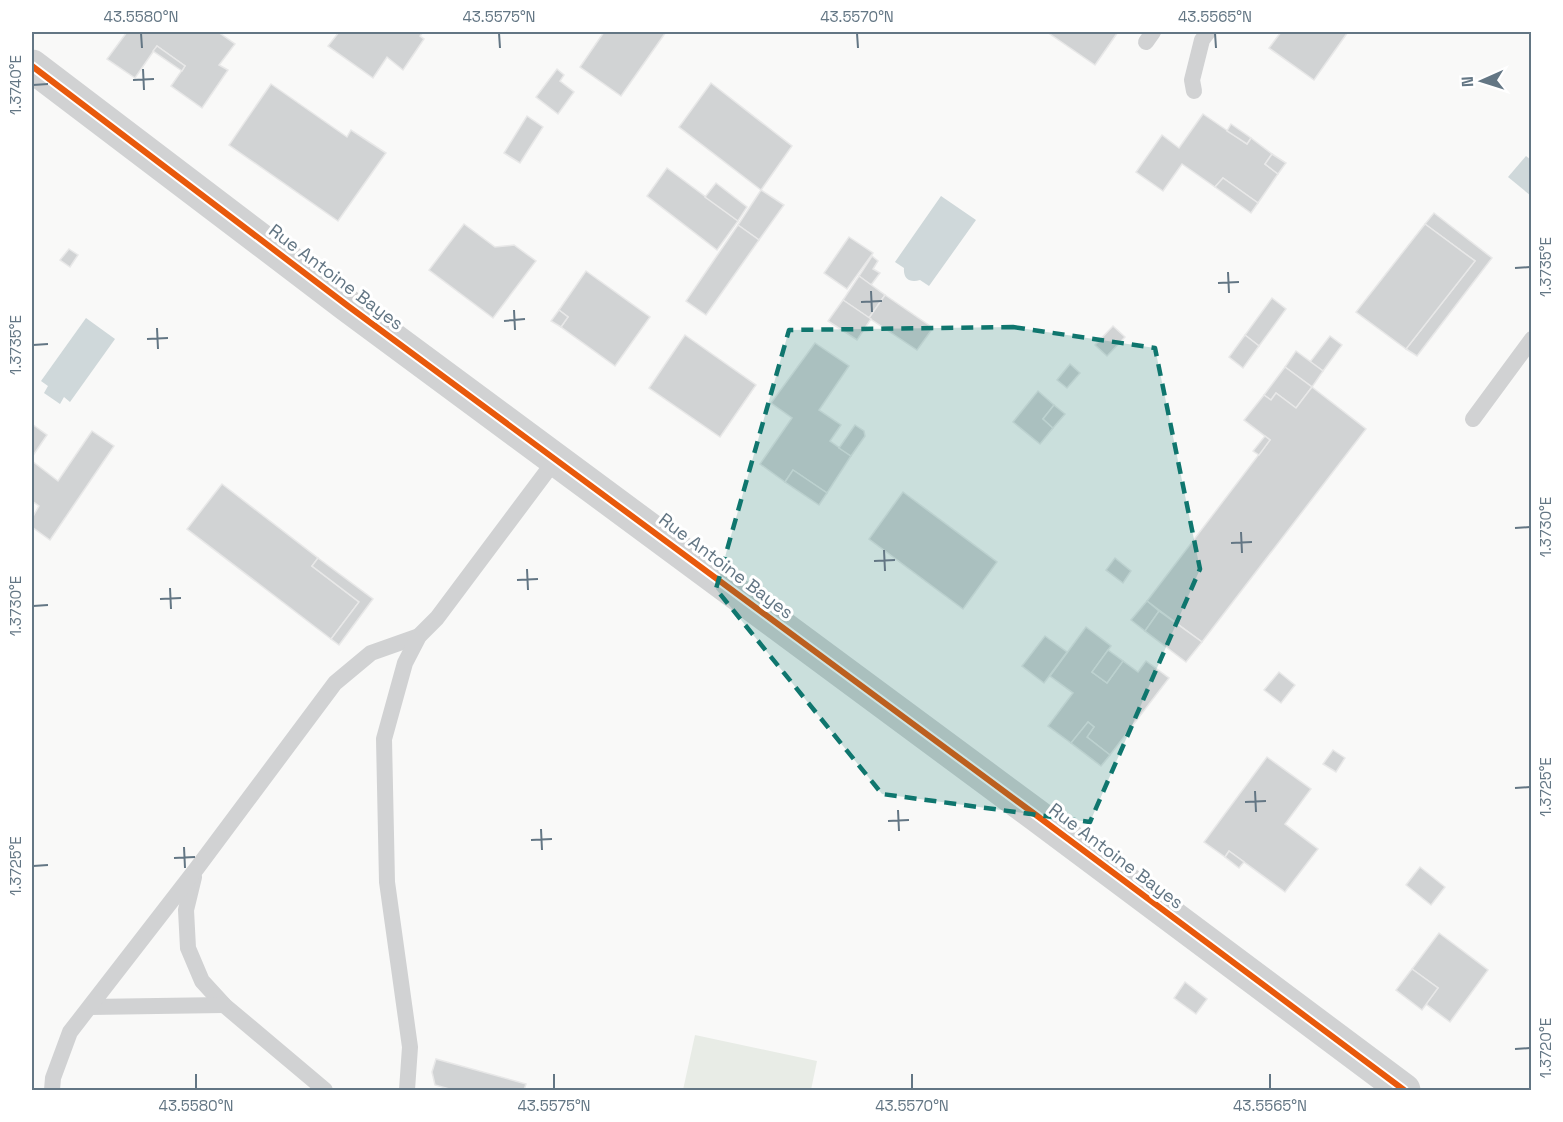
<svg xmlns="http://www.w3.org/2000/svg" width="1563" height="1122" viewBox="0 0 1563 1122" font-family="'Space Grotesk',sans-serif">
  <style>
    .green { fill: #e8ece6 }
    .water { fill: #cfd8da }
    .building { fill: #d1d3d4; stroke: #e8e8e8; stroke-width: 1.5 }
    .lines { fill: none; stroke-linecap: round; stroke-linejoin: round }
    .service { stroke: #d1d2d3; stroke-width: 16 }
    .minor { stroke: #d1d2d3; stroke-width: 33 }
    .cycleway-casing { stroke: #fff; stroke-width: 10 }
    .cycleway { stroke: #e8590c; stroke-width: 6 }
    .marked { fill: #0f766e; fill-opacity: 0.2; stroke: #0f766e; stroke-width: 4.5; stroke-dasharray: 12 8; stroke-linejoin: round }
    .ticks { fill: none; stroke: #637684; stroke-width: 2 }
    .labels { text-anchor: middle; stroke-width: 6; stroke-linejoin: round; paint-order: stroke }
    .street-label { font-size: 18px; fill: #637684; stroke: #fff }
    .neatline { fill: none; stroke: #637684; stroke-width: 2 }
    .ticks-label { font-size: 15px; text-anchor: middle; fill: #637684 }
  </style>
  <rect width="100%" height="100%" fill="#f9f9f8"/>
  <path class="green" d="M695,1035L817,1061L811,1090H683Z"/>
  <g class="water">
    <path d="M1526,156L1531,160V196L1508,177Z"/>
    <path d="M941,196L976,220L929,286L920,280C910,283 903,279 904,268L895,262Z"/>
    <path d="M86,318L115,339L70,402L64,397L60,404L44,393L48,386L41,381Z"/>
  </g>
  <g class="building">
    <path d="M127,32H218L235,44L219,65L228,70L202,108L171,86L185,66L157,46L135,78L107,59Z"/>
    <path d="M339,32H423L420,36L424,39L403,70L387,57L373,78L328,46Z"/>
    <path d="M604,32H666L621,96L580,67Z"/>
    <path d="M1047,32H1118L1095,65Z"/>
    <path d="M1281,32H1348L1314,80L1269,48Z"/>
    <path d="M157,46L185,66L182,71L153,51Z"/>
    <path d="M557,69L564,75L560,81L574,92L558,114L536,97Z"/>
    <path d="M711,83L792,146L761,190L679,127Z"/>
    <path d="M271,84L347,137L351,130L386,153L338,221L229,145Z"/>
    <path d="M1203,114L1247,144L1251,138L1272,154L1265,164L1278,174L1258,203L1223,178L1215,187L1182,164L1163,191L1136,172L1162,135L1179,148Z"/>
    <path d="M527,116L543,127L520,163L504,153Z"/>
    <path d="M1231,124L1251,138L1247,144L1227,131Z"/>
    <path d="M1272,154L1286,163L1278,174L1265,164Z"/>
    <path d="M667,168L738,221L717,250L647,196Z"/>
    <path d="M1223,178L1258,203L1251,213L1215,187Z"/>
    <path d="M716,183L747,207L738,221L705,197Z"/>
    <path d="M761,190L784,205L759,240L738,225Z"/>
    <path d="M1434,213L1492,258L1417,356L1406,349L1475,261L1425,224Z"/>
    <path d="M464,224L495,247L514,245L536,261L493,318L429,270Z"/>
    <path d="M1425,224L1475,261L1406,349L1356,312Z"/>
    <path d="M738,225L759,240L706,315L686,301Z"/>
    <path d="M849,237L873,253L847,289L824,273Z"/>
    <path d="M69,249L78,255L70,267L60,260Z"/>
    <path d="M872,256L878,261L873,269L880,273L871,285L859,276Z"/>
    <path d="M586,271L650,317L615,366L561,327L568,317L559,310Z"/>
    <path d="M859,276L885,295L869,318L843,300Z"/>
    <path d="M885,295L933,328L917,350L869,318Z"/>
    <path d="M1272,298L1286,309L1259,346L1245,335Z"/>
    <path d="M843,300L871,319L857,340L828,321Z"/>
    <path d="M559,310L568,317L561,327L551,321Z"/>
    <path d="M1113,326L1125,337L1107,356L1095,345Z"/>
    <path d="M685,335L756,385L720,437L649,388Z"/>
    <path d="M1245,335L1259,346L1243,368L1229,357Z"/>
    <path d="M1330,336L1342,345L1323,371L1310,362Z"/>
    <path d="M815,343L849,366L819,410L841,425L830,441L851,456L827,493L793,470L785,482L760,464L792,418L771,403Z"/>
    <path d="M1296,351L1323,371L1312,387L1285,367Z"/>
    <path d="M1070,364L1080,373L1067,388L1057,380Z"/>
    <path d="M1285,367L1312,387L1296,408L1276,393L1271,400L1264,395Z"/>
    <path d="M1312,387L1366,429L1202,642L1147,601L1270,440L1244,420L1264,395L1271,400L1276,393L1296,408Z"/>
    <path d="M1038,391L1054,405L1043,419L1053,428L1040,444L1013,422Z"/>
    <path d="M1054,405L1065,414L1053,428L1043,419Z"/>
    <path d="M32,424L47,435L32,457Z"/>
    <path d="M855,425L864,431L865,436L851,456L839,448Z"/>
    <path d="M92,431L114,446L50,540L32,527V518L39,506L32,501V461L58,481Z"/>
    <path d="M1265,436L1270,440L1259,455L1253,451Z"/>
    <path d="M793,470L827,493L819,505L785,482Z"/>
    <path d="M222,484L318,558L312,566L359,602L331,639L187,529Z"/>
    <path d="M903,492L997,562L963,609L869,539Z"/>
    <path d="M318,558L373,599L339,645L331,639L359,602L312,566Z"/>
    <path d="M1115,558L1131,571L1123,583L1106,570Z"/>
    <path d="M1147,601L1159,611L1145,631L1131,620Z"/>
    <path d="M1159,611L1202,642L1186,662L1145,631Z"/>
    <path d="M1086,627L1111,646L1092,672L1107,683L1123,661L1138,672L1146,661L1169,678L1110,755L1087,737L1094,727L1088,722L1071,743L1048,726L1073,693L1050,676Z"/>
    <path d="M1045,636L1067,652L1044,683L1022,666Z"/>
    <path d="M1108,650L1123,661L1107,683L1092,672Z"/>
    <path d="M1279,672L1295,685L1281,703L1264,690Z"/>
    <path d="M1088,722L1094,727L1087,737L1110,755L1101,766L1071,743Z"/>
    <path d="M1333,750L1345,758L1336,772L1323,764Z"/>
    <path d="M1267,757L1311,789L1285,824L1318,849L1285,892L1229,851L1225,857L1204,842Z"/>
    <path d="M1229,851L1244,862L1239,868L1225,857Z"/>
    <path d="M1420,867L1445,887L1431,905L1406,885Z"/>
    <path d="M1439,933L1488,970L1450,1022L1426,1004L1438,988L1412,969Z"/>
    <path d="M1412,969L1438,988L1422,1010L1396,990Z"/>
    <path d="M1185,982L1207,999L1196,1014L1174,998Z"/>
    <path d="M436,1059L526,1084L524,1090H453L435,1085L432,1072Z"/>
  </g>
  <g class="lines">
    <g class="service">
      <path d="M1146,42L1153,32"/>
      <path d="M1194,91L1192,80L1202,40L1208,32"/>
      <path d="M1473,419L1532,339"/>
      <path d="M194,877L186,910L188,948L202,981L224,1005L325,1090"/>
      <path d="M90,1007L224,1005"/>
      <path d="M52,1090L53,1078L70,1032L197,868L335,683L371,653L419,636"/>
      <path d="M407,1090L410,1047L387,882L384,739L405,663L419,636L437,618L556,459"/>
    </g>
    <path class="minor" d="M32,66L348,306L1036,815L1404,1090"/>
    <defs>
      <path id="cycleway" d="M32,66L348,306L1036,815L1404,1090"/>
    </defs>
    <use href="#cycleway" class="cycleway-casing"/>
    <use href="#cycleway" class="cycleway"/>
  </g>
  <path class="marked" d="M1013,327L1155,348L1200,569L1090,822L882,794L716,589L789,330Z"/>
  <path class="ticks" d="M141,33L142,48M499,33L500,48M857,33L858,48M1215,33L1216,48M143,69L144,90M133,80L154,79M33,85L48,84M1515,268L1530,267M1228,272L1229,293M1218,283L1239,282M871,291L872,312M861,302L882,301M514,310L515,330M504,321L525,319M157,328L158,349M147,339L168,338M33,345L48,344M1515,528L1530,527M1241,532L1242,553M1231,543L1252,542M884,550L885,571M874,561L895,560M527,569L528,590M517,580L538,579M170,588L171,609M160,599L181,598M33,606L48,605M1515,788L1530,787M1255,791L1256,812M1245,802L1266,801M898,810L899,831M888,821L909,820M541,829L542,850M531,840L552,839M184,847L185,868M174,858L195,857M33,866L48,865M1515,1049L1530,1048M196,1074V1089M554,1074V1089M912,1074V1089M1270,1074V1089"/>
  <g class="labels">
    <g class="street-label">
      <text transform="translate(336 277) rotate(37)" y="6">Rue Antoine Bayes</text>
      <text transform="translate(726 566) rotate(37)" y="6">Rue Antoine Bayes</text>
      <text transform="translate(1116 856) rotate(37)" y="6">Rue Antoine Bayes</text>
    </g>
  </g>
  <rect width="1563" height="1122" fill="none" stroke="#ffffff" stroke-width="66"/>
  <g transform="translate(1482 81) rotate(267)" stroke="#ffffff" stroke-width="4.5" paint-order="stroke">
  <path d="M0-4.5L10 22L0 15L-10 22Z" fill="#637684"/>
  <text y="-9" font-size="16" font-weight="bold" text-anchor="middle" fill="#637684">N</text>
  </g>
  <rect x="33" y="33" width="1497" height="1056" class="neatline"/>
  <g class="ticks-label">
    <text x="141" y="22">43.5580°N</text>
    <text x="499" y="22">43.5575°N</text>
    <text x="857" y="22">43.5570°N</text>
    <text x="1215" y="22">43.5565°N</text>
    <text transform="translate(16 85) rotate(-90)" y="5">1.3740°E</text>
    <text transform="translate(1546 267) rotate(-90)" y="5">1.3735°E</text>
    <text transform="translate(16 345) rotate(-90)" y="5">1.3735°E</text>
    <text transform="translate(1546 527) rotate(-90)" y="5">1.3730°E</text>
    <text transform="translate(16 606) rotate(-90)" y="5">1.3730°E</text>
    <text transform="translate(1546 787) rotate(-90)" y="5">1.3725°E</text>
    <text transform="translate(16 866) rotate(-90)" y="5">1.3725°E</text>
    <text transform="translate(1546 1048) rotate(-90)" y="5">1.3720°E</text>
    <text x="196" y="1111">43.5580°N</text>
    <text x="554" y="1111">43.5575°N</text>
    <text x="912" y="1111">43.5570°N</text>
    <text x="1270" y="1111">43.5565°N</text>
  </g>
</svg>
